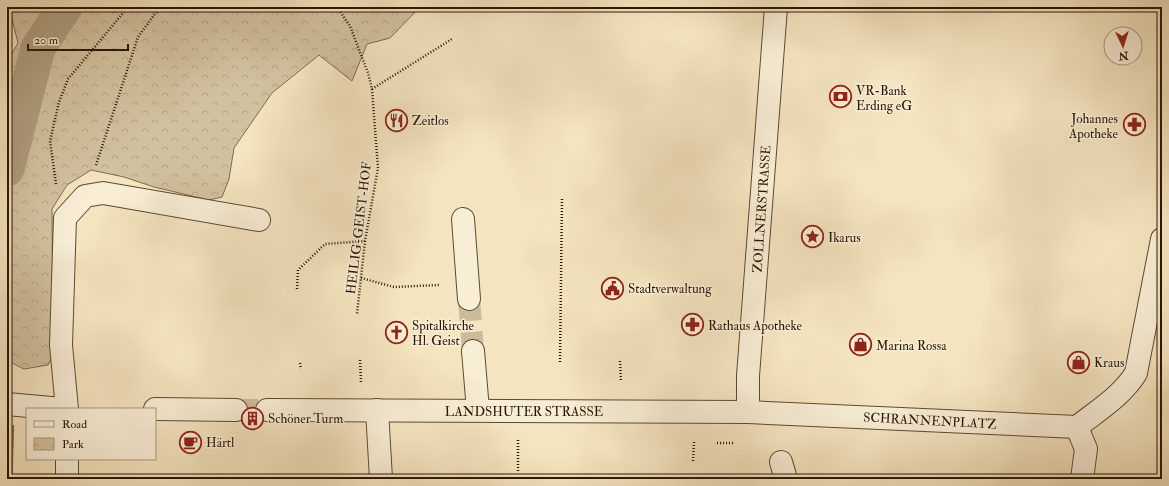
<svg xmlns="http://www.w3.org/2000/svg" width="1169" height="486" viewBox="0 0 1169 486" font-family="'IM FELL Double Pica',serif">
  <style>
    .park { fill: url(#park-crowns); stroke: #7e6c52 }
    .water { fill: url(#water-waves); stroke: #7a684f }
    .pier { fill: #f4e4bf }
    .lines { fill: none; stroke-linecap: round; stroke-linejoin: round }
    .shore { stroke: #6c5a42; stroke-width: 1 }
    .canal { stroke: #af9e80; stroke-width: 35 }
    .minor-tunnel { stroke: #ccbb9a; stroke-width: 22; stroke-dasharray: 22 11; stroke-linecap: butt }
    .minor-casing { stroke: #5c4a34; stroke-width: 24 }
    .path { stroke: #2a1605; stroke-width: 2.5; stroke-dasharray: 1 2; stroke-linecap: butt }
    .minor { stroke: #f8edd5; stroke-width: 22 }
    .labels { text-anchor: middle; stroke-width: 3; stroke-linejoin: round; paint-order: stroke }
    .poi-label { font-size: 13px; fill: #2a1605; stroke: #f8edd5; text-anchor: start }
    .street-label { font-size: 13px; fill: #2a1605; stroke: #f8edd5 }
  </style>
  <defs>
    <pattern id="park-crowns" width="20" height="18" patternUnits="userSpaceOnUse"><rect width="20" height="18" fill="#d2c19f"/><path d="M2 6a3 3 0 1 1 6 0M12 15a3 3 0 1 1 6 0" fill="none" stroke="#b4a587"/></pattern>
    <pattern id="water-waves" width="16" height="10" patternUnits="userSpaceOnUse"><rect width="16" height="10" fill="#af9e80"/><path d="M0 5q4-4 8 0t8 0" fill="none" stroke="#8f8067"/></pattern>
  </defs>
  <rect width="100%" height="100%" fill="#f4e4bf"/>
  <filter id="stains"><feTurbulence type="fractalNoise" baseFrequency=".005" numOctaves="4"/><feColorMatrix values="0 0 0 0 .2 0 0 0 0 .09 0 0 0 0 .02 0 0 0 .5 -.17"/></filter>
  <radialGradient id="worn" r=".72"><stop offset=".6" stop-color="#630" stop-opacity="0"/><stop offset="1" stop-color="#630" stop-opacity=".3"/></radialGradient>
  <path class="park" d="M9,7H420L390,38L367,44L352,81L319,55L272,93L234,148L229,179L222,197L209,200L154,187L124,177L91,170L67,185L52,209L53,355L48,365L24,369L8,361L10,234L7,218V62L18,43Z"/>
  <path class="water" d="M7,371L15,385L12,479H7Z"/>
  <path class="pier" d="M7,372H10L17,385L16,425H7Z"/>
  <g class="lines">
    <path class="shore" d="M8,479L10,416"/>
    <path class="canal" d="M7,169L38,48L65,7"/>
    <g class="minor-tunnel">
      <path d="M469,299L473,351"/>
      <path d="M236,410H267"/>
    </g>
    <defs>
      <g id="minor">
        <path d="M463,219L469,299"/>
        <path d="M473,351L478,410"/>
        <path d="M7,404L62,409"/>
        <path d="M67,409L61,345L65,218L85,196L103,193L259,220"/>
        <path d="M155,409L236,410"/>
        <path d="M267,410L748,412L1077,427"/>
        <path d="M377,410L381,479"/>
        <path d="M748,412V376L776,7"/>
        <path d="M1077,427C1097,411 1122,396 1136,373L1162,239"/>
        <path d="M1077,427L1086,449L1082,479"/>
        <path d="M781,462L786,479"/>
        <path d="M67,479V459"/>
      </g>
    </defs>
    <use href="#minor" class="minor-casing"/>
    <g class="path">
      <path d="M337,7L350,26L368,73L372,89L378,168L365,241L357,314"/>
      <path d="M372,89L452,39"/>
      <path d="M96,165L138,37L160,7"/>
      <path d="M56,184L50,141L59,102L68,79L128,7"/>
      <path d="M361,278L394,287L439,285"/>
      <path d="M297,289L298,270L325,244L365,241"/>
      <path d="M360,360L361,382"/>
      <path d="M620,361L621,382"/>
      <path d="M560,362L562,198"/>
      <path d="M300,363L301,369"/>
      <path d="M518,440V473"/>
      <path d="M717,443H733"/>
      <path d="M693,461L694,442H696"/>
    </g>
    <use href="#minor" class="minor"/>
  </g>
  <defs>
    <symbol id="bank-ring" viewBox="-11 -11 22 22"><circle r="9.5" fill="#f8edd5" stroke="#8f2418" stroke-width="1.5"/><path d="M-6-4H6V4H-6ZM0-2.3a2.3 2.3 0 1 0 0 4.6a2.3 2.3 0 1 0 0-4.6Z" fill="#8f2418"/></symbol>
    <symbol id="restaurant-ring" viewBox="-11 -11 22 22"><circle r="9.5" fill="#f8edd5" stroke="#8f2418" stroke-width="1.5"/><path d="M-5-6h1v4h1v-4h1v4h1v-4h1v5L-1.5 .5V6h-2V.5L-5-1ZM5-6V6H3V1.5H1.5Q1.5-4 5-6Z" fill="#8f2418"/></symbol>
    <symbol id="pharmacy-ring" viewBox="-11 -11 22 22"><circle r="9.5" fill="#f8edd5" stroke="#8f2418" stroke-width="1.5"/><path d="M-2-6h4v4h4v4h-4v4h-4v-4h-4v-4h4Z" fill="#8f2418"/></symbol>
    <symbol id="sight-ring" viewBox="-11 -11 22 22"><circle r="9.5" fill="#f8edd5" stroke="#8f2418" stroke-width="1.5"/><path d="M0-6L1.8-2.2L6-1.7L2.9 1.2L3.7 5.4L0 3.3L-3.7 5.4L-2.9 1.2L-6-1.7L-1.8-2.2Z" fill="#8f2418"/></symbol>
    <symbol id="civic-ring" viewBox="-11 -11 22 22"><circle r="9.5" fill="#f8edd5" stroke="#8f2418" stroke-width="1.5"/><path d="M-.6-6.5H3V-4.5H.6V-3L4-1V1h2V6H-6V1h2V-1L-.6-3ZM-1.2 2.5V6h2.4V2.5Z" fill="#8f2418"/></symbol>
    <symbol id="church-ring" viewBox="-11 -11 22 22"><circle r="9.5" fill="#f8edd5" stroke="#8f2418" stroke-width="1.5"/><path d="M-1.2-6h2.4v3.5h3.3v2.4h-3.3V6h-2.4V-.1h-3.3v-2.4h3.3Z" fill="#8f2418"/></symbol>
    <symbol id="shop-ring" viewBox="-11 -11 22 22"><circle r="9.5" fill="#f8edd5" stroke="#8f2418" stroke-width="1.5"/><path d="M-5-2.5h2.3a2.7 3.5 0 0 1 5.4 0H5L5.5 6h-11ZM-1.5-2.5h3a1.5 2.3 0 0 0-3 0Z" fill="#8f2418"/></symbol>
    <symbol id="building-ring" viewBox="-11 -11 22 22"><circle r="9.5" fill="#f8edd5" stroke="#8f2418" stroke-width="1.5"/><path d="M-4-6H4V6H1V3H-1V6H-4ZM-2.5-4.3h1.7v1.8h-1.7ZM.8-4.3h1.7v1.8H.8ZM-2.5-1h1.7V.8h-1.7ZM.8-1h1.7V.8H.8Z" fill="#8f2418"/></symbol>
    <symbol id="cafe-ring" viewBox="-11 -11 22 22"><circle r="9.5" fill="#f8edd5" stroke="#8f2418" stroke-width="1.5"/><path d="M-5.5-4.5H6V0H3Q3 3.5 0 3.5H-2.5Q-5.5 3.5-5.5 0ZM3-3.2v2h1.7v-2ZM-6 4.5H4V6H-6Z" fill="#8f2418"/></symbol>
  </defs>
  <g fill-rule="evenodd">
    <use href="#bank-ring" x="828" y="84" width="25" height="25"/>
    <use href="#restaurant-ring" x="384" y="108" width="25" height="25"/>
    <use href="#pharmacy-ring" x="1122" y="112" width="25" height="25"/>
    <use href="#sight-ring" x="800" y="224" width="25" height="25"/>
    <use href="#civic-ring" x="600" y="276" width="25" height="25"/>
    <use href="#pharmacy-ring" x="680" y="312" width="25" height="25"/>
    <use href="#church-ring" x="384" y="320" width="25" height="25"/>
    <use href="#shop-ring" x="848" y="332" width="25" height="25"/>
    <use href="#shop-ring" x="1066" y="350" width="25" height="25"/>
    <use href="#building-ring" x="240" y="406" width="25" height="25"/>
    <use href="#cafe-ring" x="178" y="430" width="25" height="25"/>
  </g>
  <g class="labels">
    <g class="poi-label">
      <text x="856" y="95">VR-Bank<tspan x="856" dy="15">Erding eG</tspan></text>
      <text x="1118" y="123" text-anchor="end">Johannes<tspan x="1118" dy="15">Apotheke</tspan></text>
      <text x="412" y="125">Zeitlos</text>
      <text x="828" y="242">Ikarus</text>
      <text x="628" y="293">Stadtverwaltung</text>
      <text x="412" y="330">Spitalkirche<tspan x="412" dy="15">Hl. Geist</tspan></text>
      <text x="708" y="330">Rathaus Apotheke</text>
      <text x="876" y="350">Marina Rossa</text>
      <text x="1094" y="367">Kraus</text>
      <text x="268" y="423">Schöner Turm</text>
      <text x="206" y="447">Härtl</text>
    </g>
    <g class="street-label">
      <text transform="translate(761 209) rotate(-86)" y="5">ZOLLNERSTRASSE</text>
      <text transform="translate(358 228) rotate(-83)" y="5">HEILIG-GEIST-HOF</text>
      <text x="524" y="416">LANDSHUTER STRASSE</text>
      <text transform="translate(930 420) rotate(3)" y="5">SCHRANNENPLATZ</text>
    </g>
  </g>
  <rect width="1169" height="486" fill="none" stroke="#f4e4bf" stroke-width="24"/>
  <rect x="8" y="8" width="1153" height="470" fill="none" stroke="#2a1605" stroke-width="2"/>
  <rect x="12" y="12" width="1145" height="462" fill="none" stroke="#2a1605"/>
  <rect x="26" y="408" width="130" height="52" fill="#f8edd5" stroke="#a69782"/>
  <rect x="34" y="421" width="20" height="6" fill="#f8edd5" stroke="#a69782"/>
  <text x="62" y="428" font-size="12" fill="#2a1605">Road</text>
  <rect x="34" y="438" width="20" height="12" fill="url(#park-crowns)" stroke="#a69782"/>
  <text x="62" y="448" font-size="12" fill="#2a1605">Park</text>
  <g transform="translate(1123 46) rotate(176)"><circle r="19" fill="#f8edd5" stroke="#a69782"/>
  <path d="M0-3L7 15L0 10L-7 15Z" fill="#8f2418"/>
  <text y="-6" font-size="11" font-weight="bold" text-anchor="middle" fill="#2a1605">N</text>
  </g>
  <path d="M28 44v6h100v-6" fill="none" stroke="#2a1605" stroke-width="2"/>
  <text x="34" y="44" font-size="12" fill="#2a1605" stroke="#f8edd5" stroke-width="3" paint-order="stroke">20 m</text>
  <rect width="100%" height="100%" filter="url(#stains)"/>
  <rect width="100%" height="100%" fill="url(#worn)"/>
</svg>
